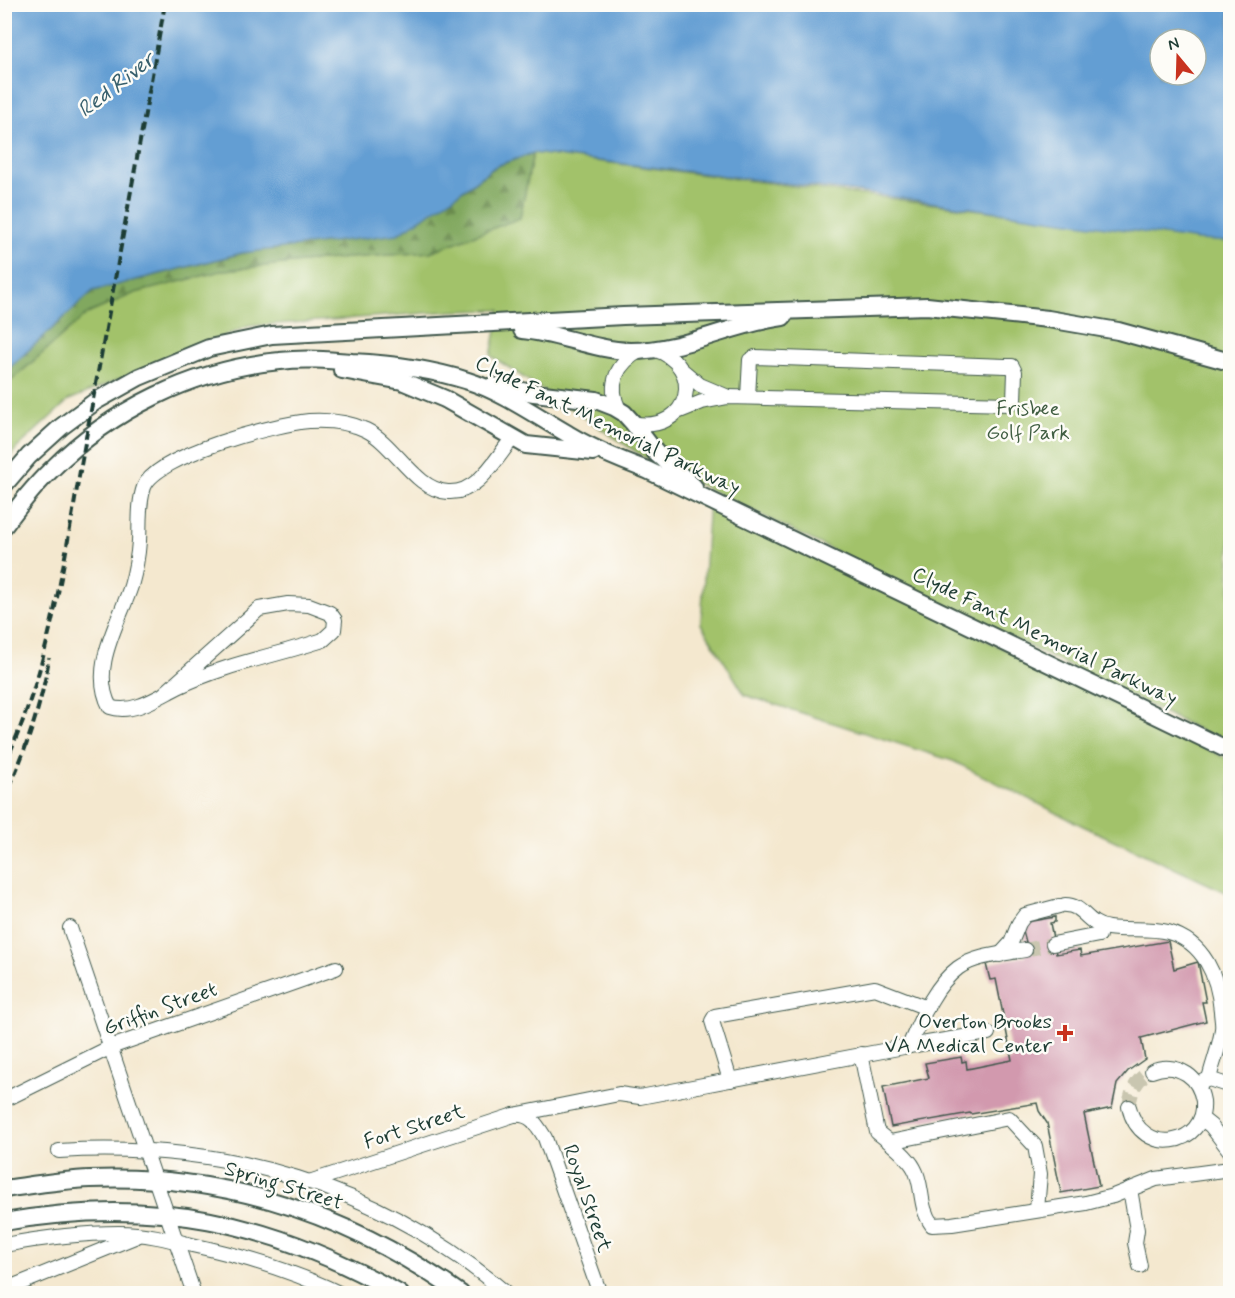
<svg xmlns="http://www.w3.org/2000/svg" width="1235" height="1298" viewBox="0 0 1235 1298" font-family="Mynerve,sans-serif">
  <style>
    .green { fill: #a2c26a; stroke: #60804f; stroke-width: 1.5 }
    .forest { fill: url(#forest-firs); stroke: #507249; stroke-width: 1.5 }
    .water { fill: #639ed3; stroke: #416e84; stroke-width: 1.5; fill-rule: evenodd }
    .building { fill: #d299ae }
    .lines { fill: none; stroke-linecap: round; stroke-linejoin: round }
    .minor-tunnel { stroke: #c9c6b0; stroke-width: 14; stroke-dasharray: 14 7; stroke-linecap: butt }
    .minor-casing { stroke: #3f574b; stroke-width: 16 }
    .major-casing { stroke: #3f574b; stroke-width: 20 }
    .minor { stroke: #fff; stroke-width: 14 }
    .major { stroke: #fff; stroke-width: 16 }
    .rail { stroke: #1f3d34; stroke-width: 4; stroke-dasharray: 9 4.5; stroke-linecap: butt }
    .poi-dot { fill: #c8321e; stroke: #fdfcf7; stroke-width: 2 }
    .labels { text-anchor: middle; stroke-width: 5; stroke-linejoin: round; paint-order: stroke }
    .park-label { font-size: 21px; fill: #405e42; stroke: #fdfcf7 }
    .street-label { font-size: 21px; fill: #1f3d34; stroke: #fdfcf7 }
    .poi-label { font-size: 21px; fill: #1f3d34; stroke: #fdfcf7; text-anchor: end }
    .water-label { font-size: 22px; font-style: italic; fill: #375f6c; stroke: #fdfcf7 }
  </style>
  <defs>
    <pattern id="forest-firs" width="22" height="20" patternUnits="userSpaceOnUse" patternTransform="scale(1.5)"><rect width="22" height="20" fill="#81a85e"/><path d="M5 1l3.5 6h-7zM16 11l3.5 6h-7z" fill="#698a4e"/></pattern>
  </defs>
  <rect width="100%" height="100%" fill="#fdfcf7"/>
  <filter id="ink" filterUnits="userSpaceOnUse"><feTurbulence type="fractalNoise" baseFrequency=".0167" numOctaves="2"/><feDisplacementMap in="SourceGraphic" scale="12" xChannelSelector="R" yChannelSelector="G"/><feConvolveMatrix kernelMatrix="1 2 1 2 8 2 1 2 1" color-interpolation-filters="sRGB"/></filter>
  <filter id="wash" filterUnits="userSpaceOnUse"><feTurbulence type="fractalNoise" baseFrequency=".008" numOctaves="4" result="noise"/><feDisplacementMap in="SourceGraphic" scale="24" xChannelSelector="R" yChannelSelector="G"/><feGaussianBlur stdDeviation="1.35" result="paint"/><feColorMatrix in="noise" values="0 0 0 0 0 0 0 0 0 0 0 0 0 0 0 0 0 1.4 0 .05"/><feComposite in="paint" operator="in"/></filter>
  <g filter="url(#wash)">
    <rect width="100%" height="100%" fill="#f4e8cf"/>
    <g class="green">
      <path d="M533,153L1230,242V745L647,459L491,356L500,310L454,311L249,326L69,400L16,449L5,464V386L87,314L135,293L225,270L321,260L430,252L520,218Z"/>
      <path d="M709,500L1097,696L1230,760V894L1083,826L953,761L745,695L701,624Z"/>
    </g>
    <path class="forest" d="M533,153L520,218L430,252L321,260L225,270L135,293L87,314L5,386V372L93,291L448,201L497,166Z"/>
    <path class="water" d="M5,4L1230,5V242L1198,240L858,192L533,153L496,166L448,201L398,234L242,253L93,291L5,372ZM1160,39H1196V75H1160Z"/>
    <g id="blocks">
      <path class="building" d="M1055,917V922L1050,923L1056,954L1080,950L1081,956L1168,941L1174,969L1198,962L1206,1002H1202L1206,1021L1141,1038L1145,1059L1128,1071L1117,1084L1112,1108L1084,1114L1099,1186L1061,1193L1047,1123L1039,1111L1037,1103L971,1114L970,1113L891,1127L883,1087L929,1078L925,1063L961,1057L962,1062L966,1061L967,1069L1012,1060L996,979L990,980L986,964L1026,956L1023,943L1026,942L1021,923Z"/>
    </g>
  </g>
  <g filter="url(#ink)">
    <use href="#blocks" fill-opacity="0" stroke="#3f574b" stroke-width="1.5"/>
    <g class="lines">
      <g class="minor-tunnel">
        <path d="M1025,950L1053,944"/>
        <path d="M1129,1107C1131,1091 1136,1078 1152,1071"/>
      </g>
      <defs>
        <g id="minor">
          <path d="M681,369L700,385L726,396"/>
          <path d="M619,410C607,384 617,363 641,350"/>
          <path d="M677,412L702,402L728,397L1010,404L1014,401L1015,372L1012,366H1006L755,357L750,360L748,397"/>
          <path d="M633,423C691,435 707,365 653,349"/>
          <path d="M163,695L259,609L288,604L309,605L330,613L335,620L334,630L323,640C275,656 225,664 178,687C158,697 133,715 110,707C89,668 119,623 131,586C135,572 138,556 139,541C140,524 138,504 144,487C156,455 276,424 309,421C328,420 349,422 366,430C395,444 415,490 448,492C478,494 496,458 512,439"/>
          <path d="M1065,905C1084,905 1085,924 1108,928C1127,931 1149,927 1168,932C1204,942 1218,976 1221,1011C1221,1017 1223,1023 1222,1029C1220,1046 1213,1062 1209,1079"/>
          <path d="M70,928L194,1294"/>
          <path d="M1053,944L1099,935L1100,926"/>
          <path d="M1000,955L1011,943L1019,923L1025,915L1059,906"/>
          <path d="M909,1046C921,1019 934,986 958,968C976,955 1004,954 1025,950"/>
          <path d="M861,1054L877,1132C888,1141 907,1155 914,1168C924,1185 918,1206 932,1225L952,1224L1086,1203L1113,1196L1156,1179L1230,1169"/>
          <path d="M730,1080L712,1021L715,1016L875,988L927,1008"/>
          <path d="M1202,1082L1209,1079L1230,1086"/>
          <path d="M4,1100L111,1047L336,968"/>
          <path d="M1129,1107C1141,1159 1207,1146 1203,1101C1201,1090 1196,1080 1187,1074C1176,1067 1163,1066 1152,1071"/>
          <path d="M514,1115L619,1094L640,1097L909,1046L988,1033"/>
          <path d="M1201,1118L1211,1126L1230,1151"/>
          <path d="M890,1142L1009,1118L1035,1146L1040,1174L1037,1210"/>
          <path d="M59,1151C224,1141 380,1185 507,1294"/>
          <path d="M309,1182L514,1115C531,1113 537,1125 545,1138L600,1294"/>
          <path d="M1130,1189L1137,1230L1135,1243L1140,1266"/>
          <path d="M4,1245C42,1238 81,1233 119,1233C144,1233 168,1239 192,1245C243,1256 293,1271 341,1294"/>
          <path d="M4,1290L137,1236"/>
        </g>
        <g id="major">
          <path d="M522,330C558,333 594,350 630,351C685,351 730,324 783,317"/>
          <path d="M342,370L402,381L445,399L526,445L593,452"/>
          <path d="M492,386L534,393L596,400L614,407L624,413L633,423L656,453L694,487"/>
          <path d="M4,485L29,456L61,427L96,401L139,377L209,348L272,335L623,316L927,306L1048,319L1118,331L1230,362"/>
          <path d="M4,526C19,506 33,487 51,470C112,409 194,369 280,361C304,358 328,360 352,362C392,364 431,369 468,381C501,391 538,417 568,434C593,449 620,460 647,470L1230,751"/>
          <path d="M4,1189C33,1185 61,1180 90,1179C226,1173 351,1216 461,1294"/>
          <path d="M4,1222C152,1196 270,1220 400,1294"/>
        </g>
      </defs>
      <use href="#minor" class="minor-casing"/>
      <use href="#major" class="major-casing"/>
      <use href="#minor" class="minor"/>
      <use href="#major" class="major"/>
      <g class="rail">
        <path d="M4,765C52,665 65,551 85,443C112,297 138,151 165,4"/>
        <path d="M4,800C24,754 41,709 49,658"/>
      </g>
    </g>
  </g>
  <path class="poi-dot" d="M1062 1024h6v6h6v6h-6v6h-6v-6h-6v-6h6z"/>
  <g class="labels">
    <g class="park-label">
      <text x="1028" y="415">Frisbee<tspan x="1028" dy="24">Golf Park</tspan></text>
    </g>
    <g class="street-label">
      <text transform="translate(608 425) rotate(26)" y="7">Clyde Fant Memorial Parkway</text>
      <text transform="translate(1045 636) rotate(26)" y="7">Clyde Fant Memorial Parkway</text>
      <text transform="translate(160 1008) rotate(-20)" y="7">Griffin Street</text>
      <text transform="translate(414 1126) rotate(-18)" y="7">Fort Street</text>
      <text transform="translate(284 1185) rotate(17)" y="7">Spring Street</text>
      <text transform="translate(588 1198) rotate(71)" y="7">Royal Street</text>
    </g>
    <g class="poi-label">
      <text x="1052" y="1028">Overton Brooks<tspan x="1052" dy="24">VA Medical Center</tspan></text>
    </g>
    <g class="water-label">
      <text transform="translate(115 84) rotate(-38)" y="8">Red River</text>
    </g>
  </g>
  <rect width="1235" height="1298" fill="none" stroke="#fdfcf7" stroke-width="24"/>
  <g transform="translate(1178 57) rotate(341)"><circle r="28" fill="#fdfcf7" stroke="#a4b0a9" stroke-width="1.5"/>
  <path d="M0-4.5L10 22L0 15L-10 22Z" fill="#c8321e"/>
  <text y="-9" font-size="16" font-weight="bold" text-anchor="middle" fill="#1f3d34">N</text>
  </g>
</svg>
